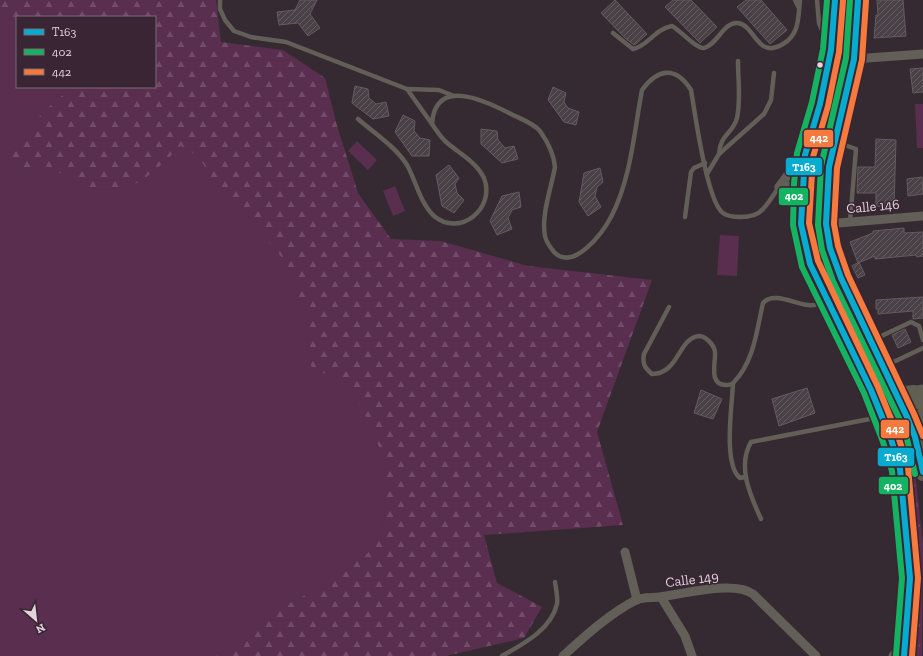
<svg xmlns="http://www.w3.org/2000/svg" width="923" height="656" viewBox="0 0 923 656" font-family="'Zilla Slab',serif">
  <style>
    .grass { fill: url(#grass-tufts) }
    .forest { fill: url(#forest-firs); fill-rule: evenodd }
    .green { fill: #592e4e }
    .building { fill: url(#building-hatch); stroke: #645a60 }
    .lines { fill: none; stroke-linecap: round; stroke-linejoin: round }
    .lane { stroke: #615f57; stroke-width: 4.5 }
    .street { stroke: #615f57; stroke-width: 9 }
    .secondary { stroke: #616053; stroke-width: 13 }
    .primary { stroke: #606050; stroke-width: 14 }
    .bus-1-casing { stroke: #392533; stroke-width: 9 }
    .bus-2-casing { stroke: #392533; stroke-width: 9 }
    .bus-3-casing { stroke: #392533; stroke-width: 9 }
    .bus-1 { stroke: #06acd0; stroke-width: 6 }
    .bus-2 { stroke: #13b361; stroke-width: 6 }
    .bus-3 { stroke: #f6793e; stroke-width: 6 }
    .bus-dot { fill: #e2d4dd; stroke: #392533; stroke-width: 1.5 }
    .labels { text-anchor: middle; stroke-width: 3; stroke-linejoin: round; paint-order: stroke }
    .street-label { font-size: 14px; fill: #e2d4dd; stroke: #392533 }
    .line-badge { stroke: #392533; stroke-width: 1.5 }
    .badge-label { font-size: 11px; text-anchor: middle; font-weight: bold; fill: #fff }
  </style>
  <defs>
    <pattern id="grass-tufts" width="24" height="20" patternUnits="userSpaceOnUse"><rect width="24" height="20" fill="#592e4e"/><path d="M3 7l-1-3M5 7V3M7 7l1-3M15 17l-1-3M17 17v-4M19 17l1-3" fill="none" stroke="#714b67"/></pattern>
    <pattern id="forest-firs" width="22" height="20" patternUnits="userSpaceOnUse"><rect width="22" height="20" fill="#592e4e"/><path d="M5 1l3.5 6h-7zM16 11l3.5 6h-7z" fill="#714b67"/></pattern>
    <pattern id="building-hatch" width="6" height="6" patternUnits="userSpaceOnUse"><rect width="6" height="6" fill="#4a4146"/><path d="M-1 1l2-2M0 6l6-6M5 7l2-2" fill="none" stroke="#645c60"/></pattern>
  </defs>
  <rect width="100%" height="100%" fill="#352a31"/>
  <g class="grass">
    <path d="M839,0H852C851,28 850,55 844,83C835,119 819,156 819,194L860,330L882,380L873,374C855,335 830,301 815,261C796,212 811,154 820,105C827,70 833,35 839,0Z"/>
    <path d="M904,431L915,472L923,544L922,656H910L894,433Z"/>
  </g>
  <path class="forest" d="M0,0H216L221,42L283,50L325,78L336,122L358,193L391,239L441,241L528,266L652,280L597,432L623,525L484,535L497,583L542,607L524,638L446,656H0ZM17,17H155V87H17Z"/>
  <g class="green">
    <path d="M0,8L17,24V87H69L64,94L45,110L27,131L13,152L10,170C25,171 42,169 56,172C66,173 74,183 83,186C131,200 149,176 181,146L199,157L217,187L239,205L283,259L304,310L309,334L306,352L313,371L336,376L348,384L370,425L385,462V510L383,529L369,552L350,567L324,585L266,616L226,650L215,656H0Z"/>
    <path d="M915,104H923V148H917Z"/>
    <path d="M357,141L377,160L368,170L348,151Z"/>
    <path d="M395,186L405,211L393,216L383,191Z"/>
    <path d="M720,235L739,236L737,276L717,275Z"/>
  </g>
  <g class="building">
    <path d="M300,0H317L310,14L320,28L308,36L298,23L279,25L277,12L295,10Z"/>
    <path d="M615,0L647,34L636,44L634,45L625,38L601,13Z"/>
    <path d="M673,0H691L717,27L700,43L665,7Z"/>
    <path d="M746,0H761L787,30L770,44L737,7Z"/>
    <path d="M877,0H903L906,36L874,38L876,15H878Z"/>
    <path d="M923,68V92L913,93L910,69Z"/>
    <path d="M355,86L368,89L369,98L376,104L386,102L389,116L373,119L352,103Z"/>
    <path d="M553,87L566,93L564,102L568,108L579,112L576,125L564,122L548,100Z"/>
    <path d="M403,115L415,121L414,131L420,138L430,140L429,156H412L395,132Z"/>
    <path d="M481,129L497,131L498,140L505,148L514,146L518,159L502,163L481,144Z"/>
    <path d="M876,139L896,140L894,207L876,206V193H857L858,167H875Z"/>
    <path d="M449,165L459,178L455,184L457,193L464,200L454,213L442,206L436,175Z"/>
    <path d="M600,168L603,182L597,187L595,196L601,207L588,216L579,202L584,173Z"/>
    <path d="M922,177L923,194L908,196L907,179Z"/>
    <path d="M519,192L521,207L512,210L508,218L512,229L497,235L490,221L502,196Z"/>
    <path d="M904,228V233L923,232V256L917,257L916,255L875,259V256L858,263L850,242L873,233V231Z"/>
    <path d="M859,262L865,275L858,278L852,266Z"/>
    <path d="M923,297V318L913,319V311L878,314V309H876V300Z"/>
    <path d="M905,329L911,342L898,348L892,335Z"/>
    <path d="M807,388L815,413L779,426L772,399Z"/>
    <path d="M701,390L722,399L713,419L694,413Z"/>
  </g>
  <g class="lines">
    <g class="lane">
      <path d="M220,0V9L225,20L234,31L251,37L286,42L407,89L432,124"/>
      <path d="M795,0L799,8"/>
      <path d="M817,0L819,23L828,44"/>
      <path d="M613,33L633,49C648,46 655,29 672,26C680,30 696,49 704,48C717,45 724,21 738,23C755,25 757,60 783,44C800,34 798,17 800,0"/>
      <path d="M407,89L439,90L454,96"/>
      <path d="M358,119C374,133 396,147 407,165C416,181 420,203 434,216C460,238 496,208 484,178C476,161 458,153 445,141C440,136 436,130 432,124C435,76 486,101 511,114C521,119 533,123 540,131C547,141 554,155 555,167C551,189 541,215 545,236C546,242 550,247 554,252C574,272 603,232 611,217C631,179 634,132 642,90C658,68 676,66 691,90C695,113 707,202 723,213C727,216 736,217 741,217C749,217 757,216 763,209C769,203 774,194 779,187"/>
      <path d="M836,142L856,149L850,222"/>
      <path d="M719,154C720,134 733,134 737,118C741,100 738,80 738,61"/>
      <path d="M707,174L719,154L764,114L771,100L774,73"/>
      <path d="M685,217L691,172L694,168L705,163"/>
      <path d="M669,307L644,354C642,364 645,368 652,374C679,374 678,338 699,336C706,336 714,345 715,352C716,362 708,385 726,385C729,385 732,385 734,382C754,362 757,329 763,303C773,291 795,304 808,305C815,306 821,304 827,303"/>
      <path d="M873,340L911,322L919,326L923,340"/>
      <path d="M887,365L923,348"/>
      <path d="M733,384C732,405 723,465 740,478L745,477"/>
      <path d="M761,519C750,495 737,466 751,442L880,417"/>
      <path d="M502,656C523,644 551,630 557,604C558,597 556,589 555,582"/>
    </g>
    <g class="street">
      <path d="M854,59L923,54"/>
      <path d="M779,187L796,164L805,155"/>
      <path d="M779,187L783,185L788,186L793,203L800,213"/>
      <path d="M826,224L923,216"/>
      <path d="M625,552L637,600"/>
      <path d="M661,597L685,636L692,656"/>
      <path d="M563,656C585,636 609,614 636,600C643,597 653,598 660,597C682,594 735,580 753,594L816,656"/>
      <path d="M893,656L905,641"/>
    </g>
    <g class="secondary">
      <path d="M871,390L895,401L923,403"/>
      <path d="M888,431C893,413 903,393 923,391"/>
    </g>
    <g class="primary">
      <path d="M835,0L831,50L820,104L805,155L802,184L801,224L810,264L871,390L891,439L900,469L910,578L904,656"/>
      <path d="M858,0C858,20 858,41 854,60C842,117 817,177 827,236C832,260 843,282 854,304C880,359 913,413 923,474"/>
      <path d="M896,390L905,393L914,392"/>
      <path d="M915,437L918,423L923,414"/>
    </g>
    <defs>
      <g id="bus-1">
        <path d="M835,0L831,50L820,104L805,155L801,224L810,264L871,390L891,439L900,469L910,578L904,656"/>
        <path d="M858,0L854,59L829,167L826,224L830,248L841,278L907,417L915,437L923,472"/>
      </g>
      <g id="bus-2">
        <path d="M827,0L823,49L812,102L797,153L794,184L793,225L802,267L864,393L883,442L892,471L902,578L896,655"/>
        <path d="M850,0L846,58L821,166L818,225L822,250L833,281L900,420L907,439L915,474"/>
      </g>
      <g id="bus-3">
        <path d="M843,1L839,52L828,106L813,157L809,223L818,261L878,387L898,436L908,467L918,578L912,656"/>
        <path d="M866,1L862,60L837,168L834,224L838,246L848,275L914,414L923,436"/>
      </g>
    </defs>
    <use href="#bus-1" class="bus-1-casing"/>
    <use href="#bus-2" class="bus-2-casing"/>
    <use href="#bus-3" class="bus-3-casing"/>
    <use href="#bus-1" class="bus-1"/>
    <use href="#bus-2" class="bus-2"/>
    <use href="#bus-3" class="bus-3"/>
  </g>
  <circle class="bus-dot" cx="820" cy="65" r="3.5"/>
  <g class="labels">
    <g class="street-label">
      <text transform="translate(873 206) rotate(-5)" y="5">Calle 146</text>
      <text transform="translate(692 579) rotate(-7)" y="5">Calle 149</text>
    </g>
  </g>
  <g class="line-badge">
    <rect x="803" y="129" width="31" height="19" rx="4" fill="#f6793e"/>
    <rect x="785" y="157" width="38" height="19" rx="4" fill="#06acd0"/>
    <rect x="778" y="187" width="31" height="19" rx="4" fill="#13b361"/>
    <rect x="880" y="419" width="30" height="20" rx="4" fill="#f6793e"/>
    <rect x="877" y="447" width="38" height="20" rx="4" fill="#06acd0"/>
    <rect x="878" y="476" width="31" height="19" rx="4" fill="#13b361"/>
  </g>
  <g class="badge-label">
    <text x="819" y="142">442</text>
    <text x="804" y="171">T163</text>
    <text x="794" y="200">402</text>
    <text x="895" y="433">442</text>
    <text x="896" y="461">T163</text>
    <text x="893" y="490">402</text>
  </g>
  <rect x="16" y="16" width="140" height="72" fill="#392533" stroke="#7d6b77"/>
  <rect x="24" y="29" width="20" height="6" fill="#06acd0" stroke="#7d6b77"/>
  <text x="52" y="36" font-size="12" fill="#e2d4dd">T163</text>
  <rect x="24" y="49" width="20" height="6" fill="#13b361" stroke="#7d6b77"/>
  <text x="52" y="56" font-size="12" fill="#e2d4dd">402</text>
  <rect x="24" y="69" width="20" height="6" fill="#f6793e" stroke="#7d6b77"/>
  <text x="52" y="76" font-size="12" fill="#e2d4dd">442</text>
  <g transform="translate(36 620) rotate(152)" stroke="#392533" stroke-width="3" paint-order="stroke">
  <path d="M0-3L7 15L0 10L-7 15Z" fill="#e2d4dd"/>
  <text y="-6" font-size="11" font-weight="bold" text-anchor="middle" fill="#e2d4dd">N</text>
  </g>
</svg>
